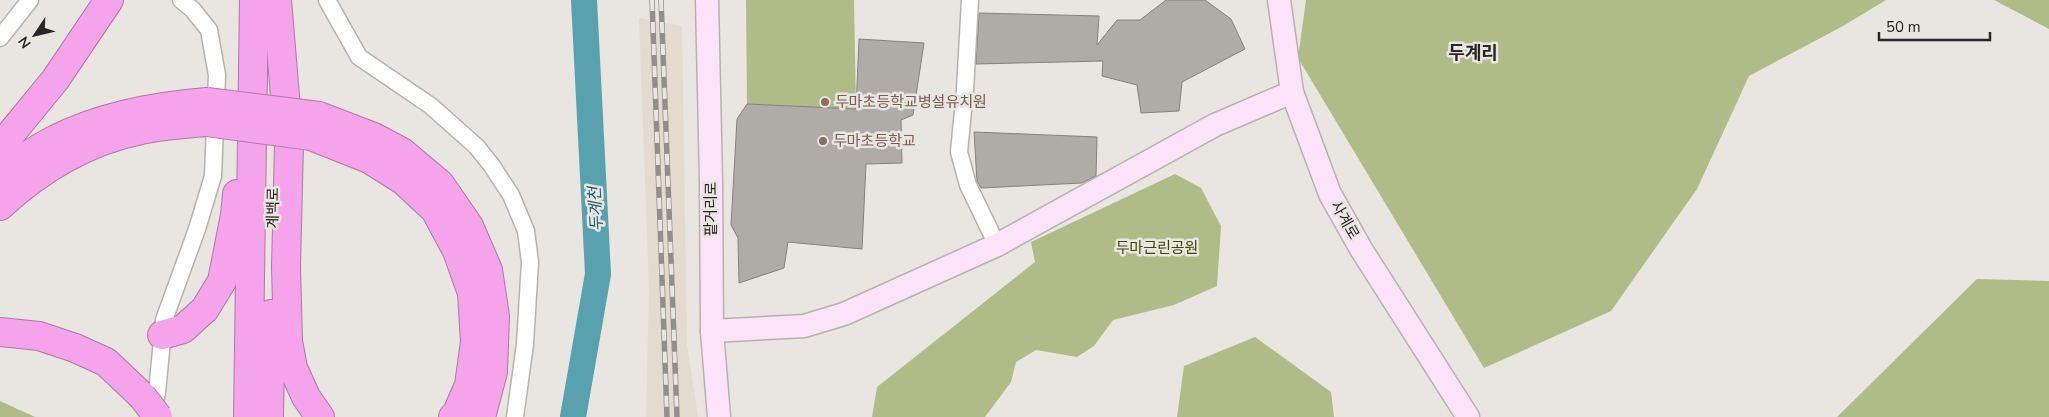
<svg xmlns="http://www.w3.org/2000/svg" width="2049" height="417" viewBox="0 0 2049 417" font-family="'Nunito Sans','Noto Sans KR',sans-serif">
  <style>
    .built { fill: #e3dbcf }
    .green { fill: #b0bc87 }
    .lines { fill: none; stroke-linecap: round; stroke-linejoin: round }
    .river { stroke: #58a2b0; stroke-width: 26 }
    .building { fill: #afaba6; stroke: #85817c }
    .street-casing { stroke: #b6b3ae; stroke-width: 19 }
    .secondary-casing { stroke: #b6b3ae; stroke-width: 25 }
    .highway-casing { stroke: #ad78a5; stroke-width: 30 }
    .street { stroke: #fff; stroke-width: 16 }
    .secondary { stroke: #fce3f9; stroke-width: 22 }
    .highway { stroke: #f5a3ea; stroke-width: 28 }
    .rail-casing { stroke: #918f8b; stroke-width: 5.5 }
    .rail { stroke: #e9e5e0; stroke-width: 4; stroke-dasharray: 11; stroke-linecap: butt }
    .highway-bridge-casing { stroke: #ad78a5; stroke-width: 30; stroke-linecap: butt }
    .highway-bridge { stroke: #f5a3ea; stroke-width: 28 }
    .education-dot { fill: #8d6e63; stroke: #e9e5e0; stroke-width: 2 }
    .labels { text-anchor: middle; stroke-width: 5; stroke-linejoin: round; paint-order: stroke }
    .education-label { font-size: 15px; fill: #785e54; stroke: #e9e5e0; text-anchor: start }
    .street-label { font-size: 15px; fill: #282725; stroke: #e9e5e0 }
    .park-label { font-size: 15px; fill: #3e4804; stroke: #e9e5e0 }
    .water-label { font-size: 16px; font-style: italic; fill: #205e69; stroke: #e9e5e0 }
    .quarter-label { font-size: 18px; font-weight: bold; fill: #282725; stroke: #e9e5e0 }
  </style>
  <rect width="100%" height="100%" fill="#e9e5e0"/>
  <path class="built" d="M639,18L682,26L687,345L698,417H646L649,290Z"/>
  <g class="green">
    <path d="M746,0H854L856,109L747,104Z"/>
    <path d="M1306,0H1886L1843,26L1749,76L1697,189L1611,311L1484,368L1298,58Z"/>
    <path d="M1994,0H2049V30V29Z"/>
    <path d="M1175,174L1201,188L1221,226L1217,286L1174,305L1113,320L1094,346L1077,357L1036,350L1016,362L1011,382L985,417H872L877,387L1035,262L1031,242Z"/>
    <path d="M1977,279L2049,281V417H1837Z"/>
    <path d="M1255,337L1331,392L1334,417H1177L1184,366Z"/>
    <path d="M0,401L35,417H0Z"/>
  </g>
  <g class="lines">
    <path class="river" d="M573,417L598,274L584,0"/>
  </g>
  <g class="building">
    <path d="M1166,0H1205L1231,19L1245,49L1182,82L1179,111L1141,113L1137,85L1102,76L1103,61L976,64L979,13L1099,16L1097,45L1117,20H1140Z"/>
    <path d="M859,39L924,43L913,115L901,120L902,163L866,164L862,249L788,242L784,268L739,283L738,238L731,225L737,119L747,104L856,109Z"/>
    <path d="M974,132L1097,137L1096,176L1082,183L981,188L977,181Z"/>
  </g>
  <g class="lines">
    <defs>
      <g id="street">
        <path d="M327,0L359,57L431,106L477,147L492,166L511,195L526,231L530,262L525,344L515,417"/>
        <path d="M970,0L965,90L959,152L968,185L997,245"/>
        <path d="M0,38L30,0"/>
        <path d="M153,414L157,392L164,320L197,229L213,176L217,75L209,30L193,10L181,0"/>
      </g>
      <g id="secondary">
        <path d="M707,0L711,181L712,331L719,417"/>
        <path d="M1279,0L1292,92L1330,194L1361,249L1468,417"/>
        <path d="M712,331L804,326L844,314L997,245L1215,125L1292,92"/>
      </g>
      <g id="highway">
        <path d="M277,0L289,144L286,267L288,341L293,368L306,397L320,417"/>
        <path d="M319,116L374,137L402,152L440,184L469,226L488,270L495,316L493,372L481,417"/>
        <path d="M311,136L369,159L404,181L435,210L457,251L472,293L475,342L469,385L457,413L453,417"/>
        <path d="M0,147L55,80L109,0"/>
        <path d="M0,175L7,169C23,159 39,147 56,139C102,116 156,106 207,102"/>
        <path d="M0,206C40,169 87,141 141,130C162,125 185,124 206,122"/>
        <path d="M0,332L39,336L75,348L106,362L142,396"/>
        <path d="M162,335L183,329L205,309L222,281L235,215L237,194"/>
        <path d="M248,417L254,0"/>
        <path d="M269,417L271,314"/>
      </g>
    </defs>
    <use href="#street" class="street-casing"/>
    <use href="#secondary" class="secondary-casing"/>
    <use href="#highway" class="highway-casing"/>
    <use href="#street" class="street"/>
    <use href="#secondary" class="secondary"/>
    <use href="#highway" class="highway"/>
    <defs>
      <g id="rail">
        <path d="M652,0L667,417"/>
        <path d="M661,0L677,417"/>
      </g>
    </defs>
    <use href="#rail" class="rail-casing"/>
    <use href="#rail" class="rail"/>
    <defs>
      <g id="highway-bridge">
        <path d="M207,102L319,116"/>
        <path d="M206,122L311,136"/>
        <path d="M142,396L158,417"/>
      </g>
    </defs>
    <use href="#highway-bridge" class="highway-bridge-casing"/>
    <use href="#highway-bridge" class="highway-bridge"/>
  </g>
  <g class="education-dot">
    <circle cx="825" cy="102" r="5"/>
    <circle cx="823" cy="141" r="5"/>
  </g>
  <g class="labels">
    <g class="education-label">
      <text x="835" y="107">두마초등학교병설유치원</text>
      <text x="833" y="146">두마초등학교</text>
    </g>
    <g class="street-label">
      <text transform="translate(273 208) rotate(-89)" y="5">계백로</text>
      <text transform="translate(711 209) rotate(-90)" y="5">팥거리로</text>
      <text transform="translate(1345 220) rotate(60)" y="5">사계로</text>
    </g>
    <g class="park-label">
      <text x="1157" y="253">두마근린공원</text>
    </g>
    <g class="water-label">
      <text transform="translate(595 209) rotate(-93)" y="6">두계천</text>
    </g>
    <g class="quarter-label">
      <text x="1473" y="59">두계리</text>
    </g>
  </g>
  <g transform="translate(35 35) rotate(235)" stroke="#e9e5e0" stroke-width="4" paint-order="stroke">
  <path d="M0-4L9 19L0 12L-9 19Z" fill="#282725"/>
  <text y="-8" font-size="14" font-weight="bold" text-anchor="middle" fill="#282725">N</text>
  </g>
  <path d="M1879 32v8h111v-8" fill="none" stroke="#282725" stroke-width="2.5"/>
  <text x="1886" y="32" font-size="15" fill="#282725" stroke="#e9e5e0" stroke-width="4" paint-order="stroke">50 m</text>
</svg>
